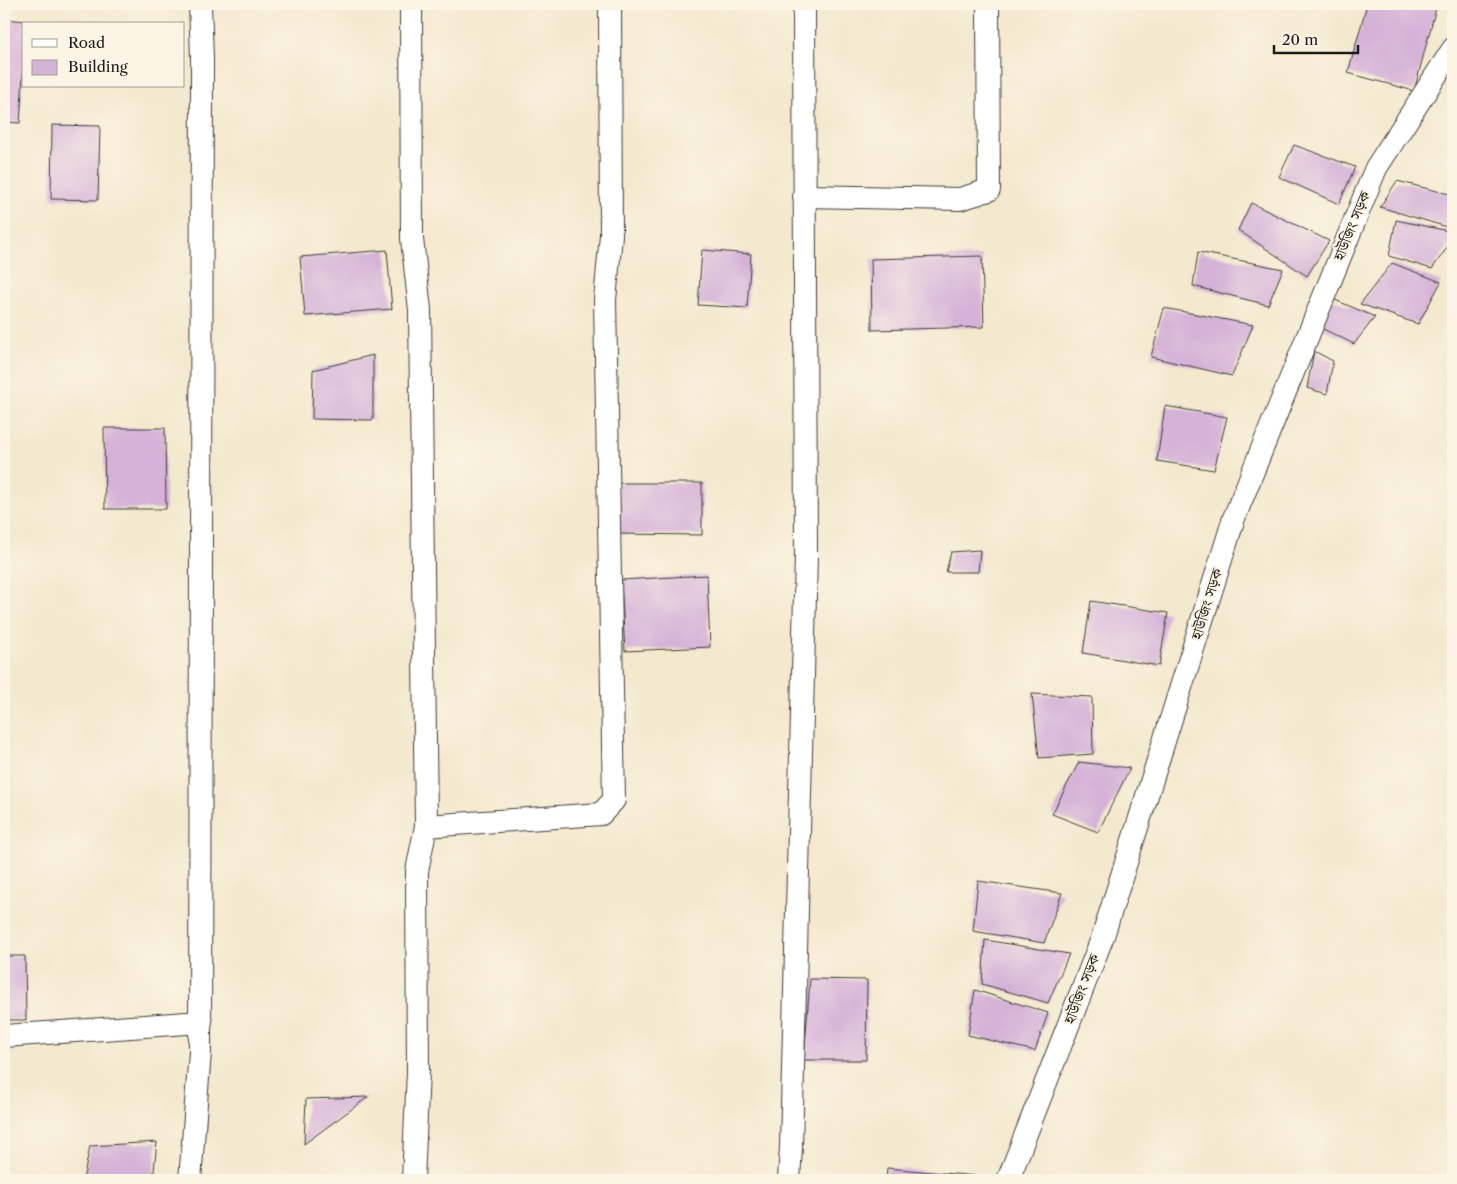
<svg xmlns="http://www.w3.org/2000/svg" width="1457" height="1184" viewBox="0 0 1457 1184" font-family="'Libre Caslon Text','Noto Serif Bengali',serif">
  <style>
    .building { fill: #d5b2d8 }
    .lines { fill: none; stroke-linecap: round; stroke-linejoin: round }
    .minor-casing { stroke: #3c3b37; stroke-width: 24 }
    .minor { stroke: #fff; stroke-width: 22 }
    .labels { text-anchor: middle; stroke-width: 4.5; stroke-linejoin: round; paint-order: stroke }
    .street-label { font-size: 15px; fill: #1c1c1c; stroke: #fcf5e5 }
  </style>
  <rect width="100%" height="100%" fill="#fcf5e5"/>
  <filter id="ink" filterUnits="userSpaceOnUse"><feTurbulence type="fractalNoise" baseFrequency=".02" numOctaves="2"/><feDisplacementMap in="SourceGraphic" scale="10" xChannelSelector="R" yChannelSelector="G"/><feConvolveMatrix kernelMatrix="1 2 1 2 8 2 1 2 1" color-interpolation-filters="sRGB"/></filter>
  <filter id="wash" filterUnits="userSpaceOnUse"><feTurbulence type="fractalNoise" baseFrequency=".0096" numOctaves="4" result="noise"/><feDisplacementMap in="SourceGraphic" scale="20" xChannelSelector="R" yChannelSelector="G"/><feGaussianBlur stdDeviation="1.12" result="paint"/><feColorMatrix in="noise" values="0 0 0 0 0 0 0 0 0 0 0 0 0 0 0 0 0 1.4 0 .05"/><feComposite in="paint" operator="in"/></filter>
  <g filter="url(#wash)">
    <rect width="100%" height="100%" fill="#f2e9ce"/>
    <g id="blocks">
      <g class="building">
        <path d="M1367,4H1437L1414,91L1348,73Z"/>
        <path d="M4,19L26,21V24H24V60L20,123L4,122Z"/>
        <path d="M52,125L100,126L98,200L51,199Z"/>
        <path d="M1294,145L1355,167L1339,204L1279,177Z"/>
        <path d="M1397,181L1453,195V217L1450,228L1380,207Z"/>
        <path d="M1251,203L1329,241L1307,276L1238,230Z"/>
        <path d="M1396,220L1453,232V239L1432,269L1389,256Z"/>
        <path d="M387,250L392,309L305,316L300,257Z"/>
        <path d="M702,250L751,254L747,308L698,305Z"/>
        <path d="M1198,252L1283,269L1268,305L1193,286Z"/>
        <path d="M982,256L984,327L872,330L871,259Z"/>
        <path d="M1392,263L1441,282L1418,324L1360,304Z"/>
        <path d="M1333,299L1375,317L1354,344L1319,327Z"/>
        <path d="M1164,308L1253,325L1232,376L1151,357Z"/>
        <path d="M1314,351L1333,361L1327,394L1307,388Z"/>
        <path d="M373,355V420L312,419L313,370Z"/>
        <path d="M1165,406L1227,417L1214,470L1157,461Z"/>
        <path d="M104,428H165L166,509H105Z"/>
        <path d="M618,483H702V535L617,534Z"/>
        <path d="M980,550L978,572H946L951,552Z"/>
        <path d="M707,575L710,647L625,651L621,580Z"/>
        <path d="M1091,601L1168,613L1159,666L1083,653Z"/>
        <path d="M1032,694L1092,697L1093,754L1039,758Z"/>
        <path d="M1079,762L1130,768L1098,832L1052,814Z"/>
        <path d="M978,881L1062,893L1044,943L973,931Z"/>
        <path d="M985,940L1069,954L1048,1003L982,984Z"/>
        <path d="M4,956H25L26,1020H4Z"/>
        <path d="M810,979L867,980L866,1060H804Z"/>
        <path d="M975,990L1048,1013L1035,1051L968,1035Z"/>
        <path d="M368,1097L304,1144L306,1099Z"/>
        <path d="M157,1142L153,1180H83L90,1146Z"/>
        <path d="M887,1168L977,1176L975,1180H886Z"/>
      </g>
    </g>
  </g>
  <g filter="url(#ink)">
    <use href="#blocks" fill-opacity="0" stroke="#3c3b37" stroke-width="1"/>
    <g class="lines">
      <defs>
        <g id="minor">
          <path d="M411,4L412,239L420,310L426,826L417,871L418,1072L413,1180"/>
          <path d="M804,196L960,199L989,190L988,4"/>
          <path d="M426,826L601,814L614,800L605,300L611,235L610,4"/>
          <path d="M4,1036L201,1022"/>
          <path d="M190,1180L200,1052L202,58L200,4"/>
          <path d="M789,1180L791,1147L806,556L804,4"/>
          <path d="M1008,1180L1103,936L1234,518L1376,168L1453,49"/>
        </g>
      </defs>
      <use href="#minor" class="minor-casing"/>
      <use href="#minor" class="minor"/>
    </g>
  </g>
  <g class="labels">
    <g class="street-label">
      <text transform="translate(1352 226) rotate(-68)" y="5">হাউজিং সড়ক</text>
      <text transform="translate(1207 604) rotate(-73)" y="5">হাউজিং সড়ক</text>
      <text transform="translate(1082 989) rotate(-69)" y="5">হাউজিং সড়ক</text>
    </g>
  </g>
  <rect width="1457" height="1184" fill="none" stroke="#fcf5e5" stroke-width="20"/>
  <rect x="22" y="22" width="162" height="65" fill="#fcf5e5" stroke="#a29e95"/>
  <rect x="32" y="39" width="25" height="8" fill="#ffffff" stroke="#a29e95"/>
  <text x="68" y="48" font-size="15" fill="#1c1c1c">Road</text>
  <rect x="32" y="60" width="25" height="15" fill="#d5b2d8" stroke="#a29e95"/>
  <text x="68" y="72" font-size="15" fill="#1c1c1c">Building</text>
  <path d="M1274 45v8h84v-8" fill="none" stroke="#1c1c1c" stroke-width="2.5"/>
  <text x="1282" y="45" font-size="15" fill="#1c1c1c" stroke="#fcf5e5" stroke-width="4" paint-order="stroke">20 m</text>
</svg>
